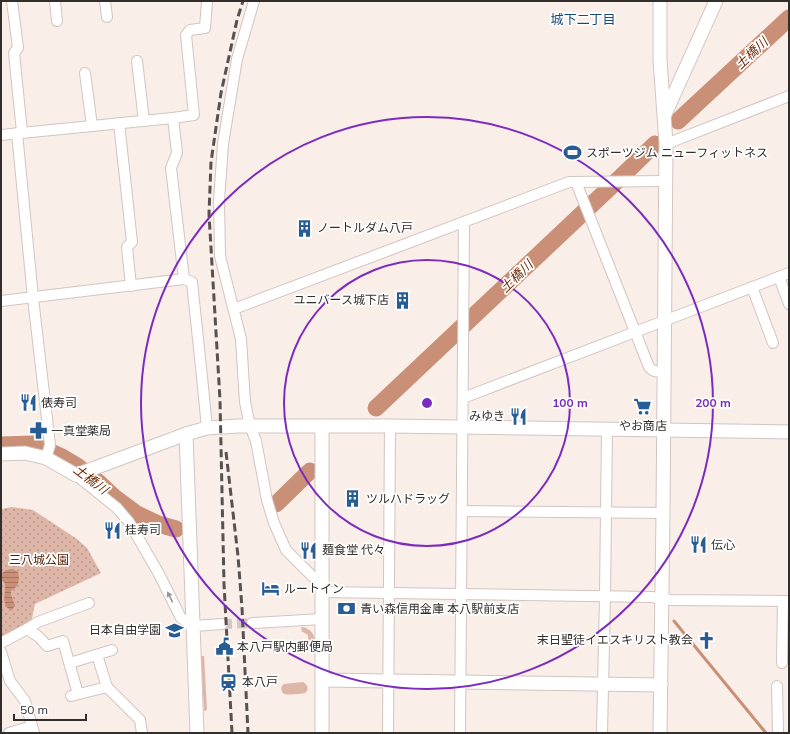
<svg xmlns="http://www.w3.org/2000/svg" width="790" height="734" viewBox="0 0 790 734" font-family="Mulish,'Noto Sans JP',sans-serif">
  <style>
    .grass { fill: #deb6a7 }
    .park { fill: url(#park-dots) }
    .water { fill: url(#water-rules) }
    .lines { fill: none; stroke-linecap: round; stroke-linejoin: round }
    .stream { stroke: #ca8f77; stroke-width: 3 }
    .river { stroke: #ca8f77; stroke-width: 17 }
    .minor-tunnel { stroke: #d2c8c3; stroke-width: 10; stroke-dasharray: 10 5; stroke-linecap: butt }
    .minor-casing { stroke: #d1c5c1; stroke-width: 12 }
    .tertiary-casing { stroke: #d1c5c1; stroke-width: 15 }
    .minor { stroke: #fff; stroke-width: 10 }
    .tertiary { stroke: #fff; stroke-width: 13 }
    .rail { stroke: #57524f; stroke-width: 3; stroke-dasharray: 8 4; stroke-linecap: butt }
    .oneway { fill: #989696 }
    .ring { fill: none; stroke: #7b2cbf; stroke-width: 2 }
    .labels { text-anchor: middle; stroke-width: 3.5; stroke-linejoin: round; paint-order: stroke }
    .poi-label { font-size: 12px; fill: #322e2c; stroke: #fff; text-anchor: start }
    .park-label { font-size: 12px; fill: #572107; stroke: #fff }
    .neighbourhood-label { font-size: 13px; fill: #17487a; stroke: #fff }
    .water-label { font-size: 13px; font-style: italic; fill: #712905; stroke: #fff }
    .centre { fill: #7b2cbf; stroke: #fff; stroke-width: 2 }
    .ring-label { font-size: 12px; text-anchor: middle; font-weight: bold; fill: #7b2cbf; stroke: #fff; stroke-width: 3.5; stroke-linejoin: round; paint-order: stroke }
  </style>
  <defs>
    <pattern id="park-dots" width="8" height="8" patternUnits="userSpaceOnUse"><rect width="8" height="8" fill="#deb6a7"/><path d="M2 2h.1M6 6h.1" fill="none" stroke="#b59488" stroke-width="1.8" stroke-linecap="round"/></pattern>
    <pattern id="water-rules" width="6" height="5" patternUnits="userSpaceOnUse"><rect width="6" height="5" fill="#ca8f77"/><path d="M0 2.5h6" fill="none" stroke="#a57562"/></pattern>
  </defs>
  <rect width="100%" height="100%" fill="#faeee9"/>
  <g class="grass">
    <path d="M301,627C314,628 317,640 315,651L309,652L308,635L303,632H302Z"/>
    <path d="M201,656H204L207,710L204,711L201,660Z"/>
    <path d="M303,682C307,684 310,689 305,693C303,694 287,695 284,694C283,693 282,692 282,692C281,688 281,686 284,684Z"/>
  </g>
  <path class="park" d="M12,507L33,510L77,539L87,548L101,573L35,604L31,623L1,641V509Z"/>
  <path class="water" d="M13,569L18,572C20,581 19,586 11,591V595L15,605L12,610C0,607 6,593 5,583L1,580V574L6,570Z"/>
  <g class="lines">
    <path class="stream" d="M674,621L766,733"/>
    <g class="river">
      <path d="M678,121L789,18"/>
      <path d="M376,408L621,177L655,144"/>
      <path d="M1,445L33,444L62,457L77,466L98,482L114,497L137,514L158,524L176,529"/>
      <path d="M276,504L310,471"/>
    </g>
    <path class="minor-tunnel" d="M222,624L252,623"/>
    <defs>
      <g id="minor">
        <path d="M12,1L18,48L14,53L22,132"/>
        <path d="M55,1L57,21"/>
        <path d="M105,1L107,17"/>
        <path d="M254,1L237,59L223,144L219,201L220,256L241,339L245,402L250,426L256,441L267,500L274,523L286,550L313,577L322,583"/>
        <path d="M137,61L144,121"/>
        <path d="M85,73L92,126"/>
        <path d="M173,118L177,153L171,168L184,279"/>
        <path d="M119,123L132,242L127,247L131,286"/>
        <path d="M17,133L33,298L50,445L46,458"/>
        <path d="M1,135L173,118L194,115L186,35L190,30L205,28L207,1"/>
        <path d="M666,144L789,96"/>
        <path d="M576,182L649,367C653,372 658,372 664,372"/>
        <path d="M779,277L789,304"/>
        <path d="M752,287L773,343"/>
        <path d="M1,301L184,279L192,282L202,377L207,428"/>
        <path d="M234,309L569,182L666,181"/>
        <path d="M463,398L635,332L789,273"/>
        <path d="M76,475L117,508L129,522L159,574L181,618L194,626L222,624"/>
        <path d="M462,511L663,513"/>
        <path d="M322,592L652,597L671,600L789,601"/>
        <path d="M252,623L322,619"/>
        <path d="M27,629L38,622L89,603"/>
        <path d="M1,643L27,629L39,637L47,646L63,641L78,694"/>
        <path d="M1,652L10,681L25,701L34,733"/>
        <path d="M70,663L112,650"/>
        <path d="M782,663L783,601"/>
        <path d="M777,686L778,733"/>
        <path d="M107,687L140,720L142,733"/>
        <path d="M71,696L107,687L97,655"/>
        <path d="M9,733L32,726"/>
        <path d="M388,733L390,426"/>
        <path d="M460,733L464,222"/>
        <path d="M602,733L605,596L607,429"/>
      </g>
      <g id="tertiary">
        <path d="M665,114L716,1"/>
        <path d="M322,426V733"/>
        <path d="M186,434L197,733"/>
        <path d="M1,454L25,453L46,458L76,475L186,434L207,428L238,426H390L789,432"/>
        <path d="M323,680L661,685"/>
        <path d="M660,733L663,513L666,143L660,60V1"/>
      </g>
    </defs>
    <use href="#minor" class="minor-casing"/>
    <use href="#tertiary" class="tertiary-casing"/>
    <use href="#minor" class="minor"/>
    <use href="#tertiary" class="tertiary"/>
    <g class="rail">
      <path d="M226,452L238,556L242,608L248,733"/>
      <path d="M232,733L224,584L220,400L209,214L211,162L221,93L237,20L243,1"/>
    </g>
  </g>
  <defs><path id="oneway-solid" d="M-6-.8H1V-3.2L6.5 0L1 3.2V.8H-6Z"/></defs>
  <use class="oneway" href="#oneway-solid" transform="translate(170 597) rotate(-116)"/>
  <g class="ring">
    <circle cx="427" cy="403" r="143"/>
    <circle cx="427" cy="403" r="286"/>
  </g>
  <defs>
    <symbol id="stadium-bare" viewBox="-9 -9 18 18"><path d="M0-5a6.5 5 0 1 0 0 10a6.5 5 0 1 0 0-10ZM-3.5-1.8h7v3.6h-7Z" fill="#275c94" stroke="#fff" stroke-width="2.5" paint-order="stroke"/></symbol>
    <symbol id="building-bare" viewBox="-9 -9 18 18"><path d="M-4-6H4V6H1V3H-1V6H-4ZM-2.5-4.3h1.7v1.8h-1.7ZM.8-4.3h1.7v1.8H.8ZM-2.5-1h1.7V.8h-1.7ZM.8-1h1.7V.8H.8Z" fill="#275c94" stroke="#fff" stroke-width="2.5" paint-order="stroke"/></symbol>
    <symbol id="restaurant-bare" viewBox="-9 -9 18 18"><path d="M-5-6h1v4h1v-4h1v4h1v-4h1v5L-1.5 .5V6h-2V.5L-5-1ZM5-6V6H3V1.5H1.5Q1.5-4 5-6Z" fill="#275c94" stroke="#fff" stroke-width="2.5" paint-order="stroke"/></symbol>
    <symbol id="supermarket-bare" viewBox="-9 -9 18 18"><path d="M-6-5.5h2.5l.6 2H6L4.5 2H-2.5L-4.4-4H-6ZM-1.5 3.2a1.3 1.3 0 1 0 .1 0ZM3 3.2a1.3 1.3 0 1 0 .1 0Z" fill="#275c94" stroke="#fff" stroke-width="2.5" paint-order="stroke"/></symbol>
    <symbol id="pharmacy-bare" viewBox="-9 -9 18 18"><path d="M-2-6h4v4h4v4h-4v4h-4v-4h-4v-4h4Z" fill="#275c94" stroke="#fff" stroke-width="2.5" paint-order="stroke"/></symbol>
    <symbol id="hotel-bare" viewBox="-9 -9 18 18"><path d="M-6-4.5h1.5V1H6V5H4.5V3h-9V5H-6ZM-4 0a1.8 1.8 0 1 1 3.6 0ZM.5 0V-2.5h3Q6-2.5 6 0Z" fill="#275c94" stroke="#fff" stroke-width="2.5" paint-order="stroke"/></symbol>
    <symbol id="bank-bare" viewBox="-9 -9 18 18"><path d="M-6-4H6V4H-6ZM0-2.3a2.3 2.3 0 1 0 0 4.6a2.3 2.3 0 1 0 0-4.6Z" fill="#275c94" stroke="#fff" stroke-width="2.5" paint-order="stroke"/></symbol>
    <symbol id="school-bare" viewBox="-9 -9 18 18"><path d="M0-5L7-2L0 1L-7-2ZM-4 1L0 2.5L4 1V4Q0 6-4 4Z" fill="#275c94" stroke="#fff" stroke-width="2.5" paint-order="stroke"/></symbol>
    <symbol id="church-bare" viewBox="-9 -9 18 18"><path d="M-1.2-6h2.4v3.5h3.3v2.4h-3.3V6h-2.4V-.1h-3.3v-2.4h3.3Z" fill="#275c94" stroke="#fff" stroke-width="2.5" paint-order="stroke"/></symbol>
    <symbol id="civic-bare" viewBox="-9 -9 18 18"><path d="M-.6-6.5H3V-4.5H.6V-3L4-1V1h2V6H-6V1h2V-1L-.6-3ZM-1.2 2.5V6h2.4V2.5Z" fill="#275c94" stroke="#fff" stroke-width="2.5" paint-order="stroke"/></symbol>
    <symbol id="station-bare" viewBox="-9 -9 18 18"><path d="M-3-6H3Q5-6 5-4V2Q5 4 3 4L4.5 6H3L1.5 4h-3L-3 6H-4.5L-3 4Q-5 4-5 2V-4Q-5-6-3-6ZM-3.5-4v3h7v-3ZM-3.5 1v1.5H-2V1ZM2 1v1.5H3.5V1Z" fill="#275c94" stroke="#fff" stroke-width="2.5" paint-order="stroke"/></symbol>
  </defs>
  <g fill-rule="evenodd">
    <use href="#stadium-bare" x="560" y="140" width="25" height="25"/>
    <use href="#building-bare" x="292" y="216" width="25" height="25"/>
    <use href="#building-bare" x="390" y="288" width="25" height="25"/>
    <use href="#restaurant-bare" x="16" y="390" width="25" height="25"/>
    <use href="#supermarket-bare" x="630" y="394" width="25" height="25"/>
    <use href="#restaurant-bare" x="506" y="404" width="25" height="25"/>
    <use href="#pharmacy-bare" x="26" y="418" width="25" height="25"/>
    <use href="#building-bare" x="340" y="486" width="25" height="25"/>
    <use href="#restaurant-bare" x="100" y="518" width="25" height="25"/>
    <use href="#restaurant-bare" x="686" y="532" width="25" height="25"/>
    <use href="#restaurant-bare" x="296" y="538" width="25" height="25"/>
    <use href="#hotel-bare" x="258" y="576" width="25" height="25"/>
    <use href="#bank-bare" x="334" y="596" width="25" height="25"/>
    <use href="#school-bare" x="162" y="618" width="25" height="25"/>
    <use href="#church-bare" x="694" y="628" width="25" height="25"/>
    <use href="#civic-bare" x="212" y="634" width="25" height="25"/>
    <use href="#station-bare" x="216" y="670" width="25" height="25"/>
  </g>
  <g class="labels">
    <g class="poi-label">
      <text x="586" y="157">スポーツジム ニューフィットネス</text>
      <text x="317" y="232">ノートルダム八戸</text>
      <text x="389" y="304" text-anchor="end">ユニバース城下店</text>
      <text x="41" y="407">俵寿司</text>
      <text x="505" y="420" text-anchor="end">みゆき</text>
      <text x="643" y="430" text-anchor="middle">やお商店</text>
      <text x="51" y="435">一真堂薬局</text>
      <text x="366" y="503">ツルハドラッグ</text>
      <text x="125" y="534">桂寿司</text>
      <text x="711" y="549">伝心</text>
      <text x="322" y="554">麺食堂 代々</text>
      <text x="284" y="593">ルートイン</text>
      <text x="360" y="613">青い森信用金庫 本八駅前支店</text>
      <text x="161" y="634" text-anchor="end">日本自由学園</text>
      <text x="693" y="644" text-anchor="end">末日聖徒イエスキリスト教会</text>
      <text x="237" y="651">本八戸駅内郵便局</text>
      <text x="242" y="686">本八戸</text>
    </g>
    <g class="park-label">
      <text x="39" y="564">三八城公園</text>
    </g>
    <g class="neighbourhood-label">
      <text x="583" y="24">城下二丁目</text>
    </g>
    <g class="water-label">
      <text transform="translate(751 53) rotate(-43)" y="5">土橋川</text>
      <text transform="translate(516 276) rotate(-44)" y="5">土橋川</text>
      <text transform="translate(91 479) rotate(37)" y="5">土橋川</text>
    </g>
  </g>
  <circle cx="427" cy="403" r="6" class="centre"/>
  <g class="ring-label">
    <text x="570" y="407">100 m</text>
    <text x="713" y="407">200 m</text>
  </g>
  <rect width="790" height="734" fill="none" stroke="#322e2c" stroke-width="4"/>
  <path d="M14 714v6h72v-6" fill="none" stroke="#322e2c" stroke-width="2"/>
  <text x="20" y="714" font-size="12" fill="#322e2c" stroke="#ffffff" stroke-width="3" paint-order="stroke">50 m</text>
</svg>
